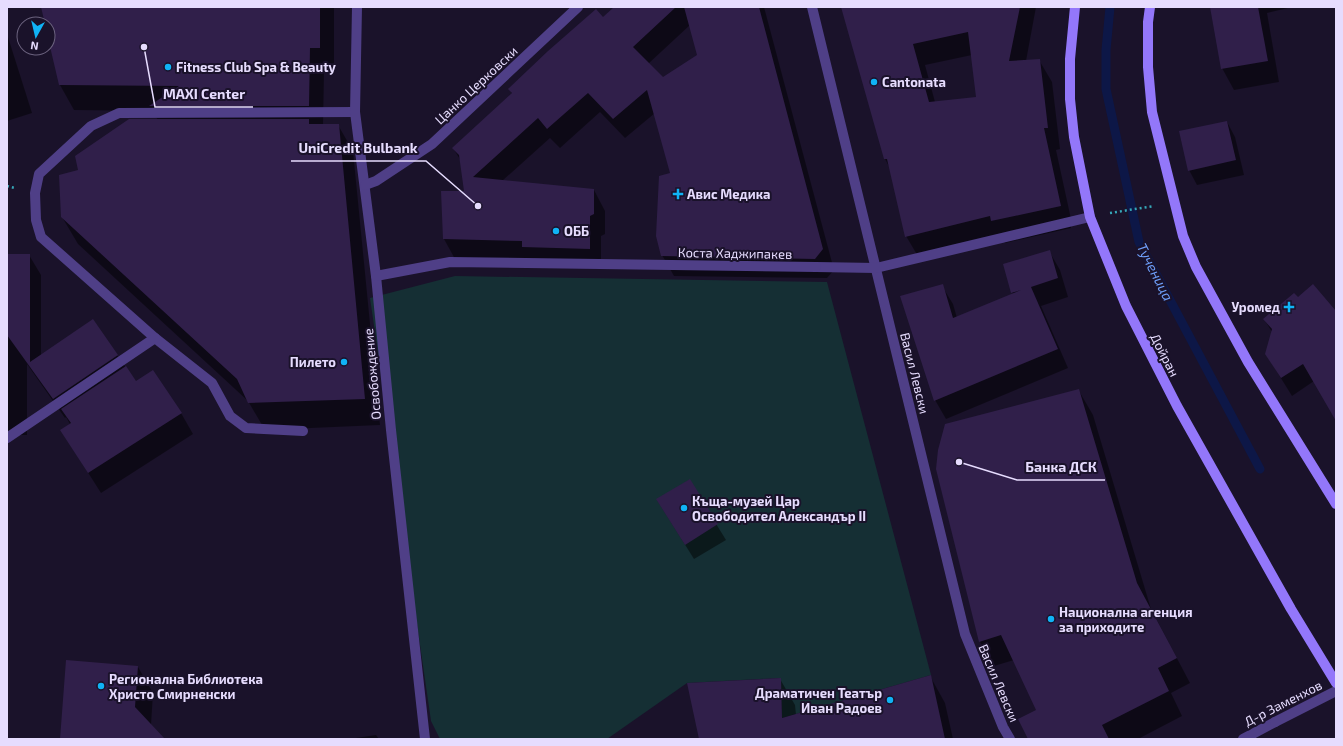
<svg xmlns="http://www.w3.org/2000/svg" width="1343" height="746" viewBox="0 0 1343 746" font-family="'Exo 2',sans-serif">
  <style>
    .green { fill: #152f34 }
    .shadow { fill: #0007; fill-rule: evenodd }
    .lines { fill: none; stroke-linecap: round; stroke-linejoin: round }
    .stream { stroke: #0d1747; stroke-width: 9 }
    .building { fill: #301f4a; fill-rule: evenodd }
    .path { stroke: #36a7b8; stroke-width: 2.5; stroke-dasharray: 2 3; stroke-linecap: butt }
    .service { stroke: #4f3f87; stroke-width: 10 }
    .pedestrian { stroke: #4f3f87; stroke-width: 10 }
    .minor { stroke: #4f3f87; stroke-width: 10 }
    .secondary { stroke: #9377fa; stroke-width: 10 }
    .poi-dot { fill: #10b3f6; stroke: #1a122a; stroke-width: 1.5 }
    .labels { text-anchor: middle; stroke-width: 4; stroke-linejoin: round; paint-order: stroke }
    .poi-label { font-size: 13px; font-weight: bold; fill: #e6dcfe; stroke: #1a122a; text-anchor: start }
    .street-label { font-size: 13px; fill: #e6dcfe; stroke: #1a122a }
    .water-label { font-size: 14px; font-style: italic; fill: #6e9ef9; stroke: #1a122a }
    .leader { fill: none; stroke: #e6dcfe; stroke-width: 1.5 }
    .callout-dot { fill: #e6dcfe; stroke: #1a122a; stroke-width: 1.5 }
    .callout-label { font-size: 14px; text-anchor: middle; font-weight: bold; fill: #e6dcfe; stroke: #1a122a; stroke-width: 4; stroke-linejoin: round; paint-order: stroke }
  </style>
  <rect width="100%" height="100%" fill="#1a122a"/>
  <path class="green" d="M455,276L827,282L931,675L782,718L780,678L687,683L607,739H440L431,721L370,298Z"/>
  <g class="shadow">
    <path d="M42,7H334V73H324L323,125H338L353,151L380,425L265,430L248,401L78,244L62,217L79,171L158,120L152,111L74,110L60,85L48,33V24H46Z"/>
    <path d="M615,7H764L834,270L827,278L674,276L662,255L671,174L655,113L625,138L600,112L560,148L550,138L502,181L594,190L605,211V234L601,236V269L455,259L444,239L442,192H465L461,161L453,148L512,94L510,89L603,18ZM690,25L698,56L662,79L648,64Z"/>
    <path d="M842,7H1036L1026,61L1039,60L1052,82L1060,149L1056,150L1071,219V228L1005,243L1002,238L919,258L906,236L890,168L885,159ZM972,55L977,98L935,102L925,65Z"/>
    <path d="M1211,7H1292L1267,13L1279,82L1234,90L1222,68Z"/>
    <path d="M7,34L32,113L7,121Z"/>
    <path d="M1227,122L1235,137L1244,175L1197,185L1189,170Z"/>
    <path d="M1049,251L1060,270L1068,297L1041,306L1068,368L946,419L935,400L901,297L942,286L953,304L957,318L1013,295L1004,265Z"/>
    <path d="M7,255H29L41,275V356L92,320L136,382L181,413L193,434L101,493L61,430L70,424L66,417L65,418L27,364V435H7Z"/>
    <path d="M1298,299L1336,313V419L1314,381L1292,396L1266,354L1272,332L1264,319Z"/>
    <path d="M1079,391L1093,415L1151,609L1190,683L1171,693L1182,716L1138,739H1029L1038,710L1014,660L994,666L980,642Z"/>
    <path d="M689,480L726,540L694,559L657,500Z"/>
    <path d="M138,667L153,693L151,725L163,739H61Z"/>
    <path d="M930,676L945,703L953,739H700L780,679L795,705L796,715Z"/>
    <path d="M376,735L379,739H349Z"/>
  </g>
  <g class="lines">
    <path class="stream" d="M1110,7L1106,50V89L1139,242L1260,469"/>
  </g>
  <g class="building">
    <path d="M41,7H320V48H310L309,106H149L179,86L59,85L48,38V24H45Z"/>
    <path d="M614,7H676L633,47L663,77L697,55L684,7H759L823,249L815,259L661,256L656,236L659,176L670,173L647,90L613,119L588,93L547,129L538,118L473,177L594,189V214L590,216V249L522,247V241L443,239L441,191H464L459,155L452,148L512,93L508,89L548,51L596,9L603,17Z"/>
    <path d="M841,7H1020L1009,61L1040,59L1048,128H1044L1061,206L991,221L990,216L905,237L887,159H884ZM968,32L976,97L929,102L913,44Z"/>
    <path d="M1210,7H1258L1268,61L1221,69Z"/>
    <path d="M129,119H309V124H339L365,399L248,403L237,379L61,217L59,175L78,170L75,156Z"/>
    <path d="M1227,121L1236,160L1188,171L1179,131Z"/>
    <path d="M1050,250L1058,278L1031,287L1058,349L934,401L900,296L943,284L953,318L1021,290L1011,293L1003,264Z"/>
    <path d="M7,254H30V362L93,319L118,355L53,399L7,335Z"/>
    <path d="M1313,284L1336,311V421L1303,364L1281,378L1265,354L1272,329L1263,319L1294,293L1298,297Z"/>
    <path d="M126,366L136,381L153,370L182,413L88,473L60,430L71,423L61,409Z"/>
    <path d="M1079,389L1137,583L1177,658L1158,668L1169,691L1102,725L1109,739H1028L1018,719L1036,710L1001,635L979,642L936,469L938,450L945,424Z"/>
    <path d="M690,479L718,524L685,545L656,499Z"/>
    <path d="M66,660L138,666L135,707L165,739H60Z"/>
    <path d="M931,675L945,739H699L687,683L781,678L782,718Z"/>
  </g>
  <g class="lines">
    <g class="path">
      <path d="M7,186L15,188"/>
      <path d="M1110,213L1154,206"/>
    </g>
    <g class="service">
      <path d="M303,431L246,428L230,416L212,383L155,338L41,237L36,220L35,193L39,174L91,126L119,113L355,112"/>
      <path d="M7,438L155,338"/>
    </g>
    <g class="pedestrian">
      <path d="M812,7L965,634L1003,727L1010,739"/>
      <path d="M816,267L876,268L1090,217"/>
      <path d="M1243,739L1275,722"/>
    </g>
    <g class="minor">
      <path d="M357,7L355,112L376,276L391,430L425,739"/>
      <path d="M365,185L376,181L432,144L578,7"/>
      <path d="M376,276L450,262L816,267"/>
      <path d="M1275,722L1336,691"/>
    </g>
    <g class="secondary">
      <path d="M1075,7L1070,59V99L1074,137L1090,217L1126,306L1177,406L1291,609L1336,683"/>
      <path d="M1150,7L1148,22V67L1152,112L1183,236L1196,267L1248,362L1336,504"/>
    </g>
  </g>
  <g class="poi-dot">
    <circle cx="168" cy="67" r="4"/>
    <circle cx="874" cy="82" r="4"/>
    <path d="M676 188h4v4h4v4h-4v4h-4v-4h-4v-4h4z"/>
    <circle cx="556" cy="231" r="4"/>
    <path d="M1287 301h4v4h4v4h-4v4h-4v-4h-4v-4h4z"/>
    <circle cx="344" cy="362" r="4"/>
    <circle cx="684" cy="508" r="4"/>
    <circle cx="1051" cy="619" r="4"/>
    <circle cx="101" cy="686" r="4"/>
    <circle cx="890" cy="700" r="4"/>
  </g>
  <g class="labels">
    <g class="poi-label">
      <text x="176" y="72">Fitness Club Spa &amp; Beauty</text>
      <text x="882" y="87">Cantonata</text>
      <text x="687" y="199">Авис Медика</text>
      <text x="564" y="236">ОББ</text>
      <text x="1280" y="312" text-anchor="end">Уромед</text>
      <text x="336" y="367" text-anchor="end">Пилето</text>
      <text x="692" y="506">Къща-музей Цар<tspan x="692" dy="15">Освободител Александър II</tspan></text>
      <text x="1059" y="617">Национална агенция<tspan x="1059" dy="15">за приходите</tspan></text>
      <text x="109" y="684">Регионална Библиотека<tspan x="109" dy="15">Христо Смирненски</tspan></text>
      <text x="882" y="698" text-anchor="end">Драматичен Театър<tspan x="882" dy="15">Иван Радоев</tspan></text>
    </g>
    <g class="street-label">
      <text transform="translate(476 85) rotate(-43)" y="5">Цанко Церковски</text>
      <text transform="translate(735 253) rotate(1)" y="5">Коста Хаджипакев</text>
      <text transform="translate(1165 355) rotate(63)" y="5">Дойран</text>
      <text transform="translate(915 373) rotate(76)" y="5">Васил Левски</text>
      <text transform="translate(372 374) rotate(-95)" y="5">Освобождение</text>
      <text transform="translate(999 683) rotate(67)" y="5">Васил Левски</text>
      <text transform="translate(1283 703) rotate(-27)" y="5">Д-р Заменхов</text>
    </g>
    <g class="water-label">
      <text transform="translate(1155 272) rotate(63)" y="5">Тученица</text>
    </g>
  </g>
  <path class="leader" d="M144 47L155 107H253M478 206L426 161H291M959 462L1017 480H1105"/>
  <g class="callout-dot">
    <circle cx="144" cy="47" r="4"/>
    <circle cx="478" cy="206" r="4"/>
    <circle cx="959" cy="462" r="4"/>
  </g>
  <g class="callout-label">
    <text x="204" y="99">MAXI Center</text>
    <text x="358" y="153">UniCredit Bulbank</text>
    <text x="1061" y="472">Банка ДСК</text>
  </g>
  <rect width="1343" height="746" fill="none" stroke="#e6dcfe" stroke-width="16"/>
  <g transform="translate(36 36) rotate(188)"><circle r="19" fill="#1a122a" stroke="#6c637f"/>
  <path d="M0-3L7 15L0 10L-7 15Z" fill="#10b3f6"/>
  <text y="-6" font-size="11" font-weight="bold" text-anchor="middle" fill="#e6dcfe">N</text>
  </g>
</svg>
